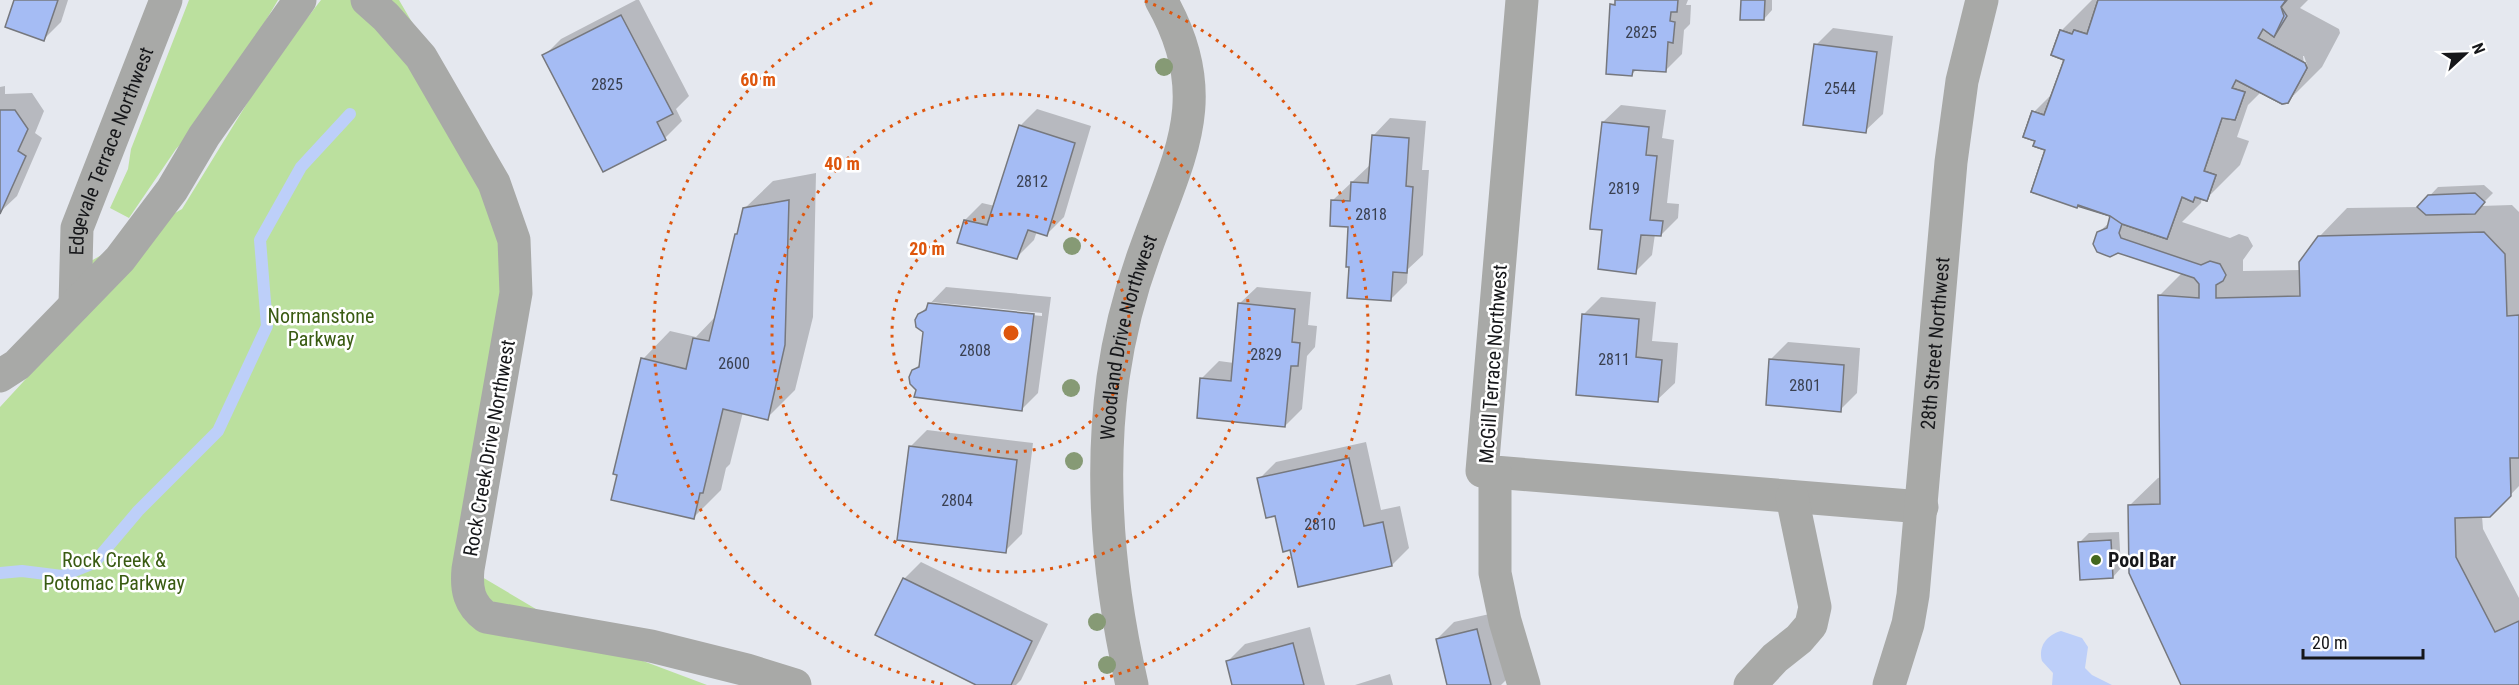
<svg xmlns="http://www.w3.org/2000/svg" width="2519" height="685" viewBox="0 0 2519 685" font-family="'Roboto Condensed',sans-serif">
  <style>
    .green { fill: #bbe09e }
    .water { fill: #bdcff9 }
    .shadow { fill: #0003; fill-rule: evenodd }
    .lines { fill: none; stroke-linecap: round; stroke-linejoin: round }
    .stream { stroke: #bdcff9; stroke-width: 12 }
    .building { fill: #a5bcf4; stroke: #76787e; stroke-width: 1.5 }
    .minor { stroke: #a8a9a7; stroke-width: 33 }
    .tree { fill: #869a75 }
    .ring { fill: none; stroke: #de560d; stroke-width: 3; stroke-dasharray: 3 6 }
    .poi-dot { fill: #43671f; stroke: #fff; stroke-width: 2 }
    .labels { text-anchor: middle; stroke-width: 5; stroke-linejoin: round; paint-order: stroke }
    .number-label { font-size: 16px; fill: #3a4050 }
    .street-label { font-size: 20px; fill: #16171a; stroke: #fff }
    .park-label { font-size: 20px; fill: #395b12; stroke: #fff }
    .poi-label { font-size: 20px; font-weight: bold; fill: #16171a; stroke: #fff; text-anchor: start }
    .centre { fill: #de560d; stroke: #fff; stroke-width: 3 }
    .ring-label { font-size: 18px; text-anchor: middle; font-weight: bold; fill: #de560d; stroke: #fff; stroke-width: 5; stroke-linejoin: round; paint-order: stroke }
  </style>
  <rect width="100%" height="100%" fill="#e5e8ef"/>
  <g class="green">
    <path d="M189,0H278L211,113L176,149L129,218L110,208L128,169L131,149Z"/>
    <path d="M321,0H399L502,176L518,225L482,577L590,641L707,685H0V407L35,369L84,265L182,209L270,66Z"/>
  </g>
  <path class="water" d="M2061,631L2082,638L2088,647L2085,668L2092,675L2112,685H2052L2053,673L2042,661C2038,646 2047,635 2061,631Z"/>
  <g class="shadow">
    <path d="M16,0H68L61,22L44,39Z"/>
    <path d="M636,0H639L689,96L676,109L682,121L665,138L544,56L561,39Z"/>
    <path d="M1617,0H1688L1686,5H1691L1690,24L1684,30L1682,54L1665,71L1637,69L1632,74L1612,5Z"/>
    <path d="M1743,0H1772V10L1764,19Z"/>
    <path d="M2092,0H2308L2300,8L2339,29L2340,33L2322,67L2287,102L2261,92L2248,105L2237,137L2249,141L2240,165L2206,199L2202,198L2201,203L2182,222L2230,238L2239,234L2248,237L2253,246L2243,260V271L2301,270L2319,237L2347,208L2419,207L2438,187L2484,185L2493,193L2480,206L2512,205L2519,212V486L2490,516H2482L2483,529L2519,598V685H2182L2130,505L2158,478L2162,477L2159,296L2182,273L2098,233L2111,221L2112,215L2034,112L2054,92L2066,59L2061,31ZM2303,56H2304L2307,65H2304Z"/>
    <path d="M1833,28L1893,36L1883,114L1865,131L1816,45Z"/>
    <path d="M5,86V94L32,93L44,111L35,133L42,138L17,196L0,212V87Z"/>
    <path d="M1621,105L1666,110L1662,138L1674,140L1667,203L1679,204L1678,218L1661,235L1655,234L1652,255L1635,272L1604,229L1603,122Z"/>
    <path d="M1037,109L1091,126L1064,217L1047,234L1037,231L1034,240L1017,257L965,220L982,203L995,206L1020,126Z"/>
    <path d="M1390,118L1426,121L1422,170H1429L1423,255L1408,269L1407,283L1390,300L1350,226L1333,200L1370,165L1373,136Z"/>
    <path d="M816,173L813,317L795,390L767,418L743,412L730,464L726,468L721,490L693,518L643,359L670,331L696,337L716,316L736,234L739,231L745,208L773,181Z"/>
    <path d="M946,287L1051,297L1038,393L1021,410L917,389L913,371L920,364L924,332L919,315ZM931,302L1042,313V316L931,305Z"/>
    <path d="M1257,287L1311,292L1308,325L1317,326L1315,347L1307,356L1302,409L1285,426L1202,378L1219,361L1234,363L1239,304Z"/>
    <path d="M1601,297L1656,302L1652,341L1678,343L1675,383L1657,400L1584,314Z"/>
    <path d="M1788,342L1860,348L1857,393L1840,410L1771,359Z"/>
    <path d="M927,430L1033,443L1022,534L1005,551L910,447Z"/>
    <path d="M1366,442L1381,510L1400,506L1409,548L1392,565L1276,514L1259,479L1276,462Z"/>
    <path d="M2119,532L2121,568L2113,577L2080,542L2089,533Z"/>
    <path d="M921,562L1048,624L1021,680L1016,685H979L904,579Z"/>
    <path d="M1494,613L1510,676L1501,685H1448L1437,639L1454,622Z"/>
    <path d="M1310,627L1325,685H1234L1228,661L1245,644Z"/>
    <path d="M1390,674L1393,685H1355Z"/>
  </g>
  <g class="lines">
    <path class="stream" d="M0,573L22,571L62,576L94,563L138,511L218,431L267,326L260,240L301,167L350,114"/>
  </g>
  <g class="building">
    <path d="M14,0H58L44,41L5,27Z"/>
    <path d="M1615,0H1678L1677,12H1671L1670,21L1675,22L1673,43L1668,42L1666,72L1633,70L1632,76L1606,74L1610,4L1615,5Z"/>
    <path d="M1741,0H1765L1764,20H1740Z"/>
    <path d="M2098,0H2287L2281,7L2287,16L2274,37L2263,29L2258,38L2305,63L2307,68L2288,103L2282,104L2236,80L2232,88L2245,92L2235,120L2222,118L2204,171L2216,175L2207,201L2195,197L2193,202L2182,197L2167,239L2122,224L2119,233L2121,238L2201,265L2210,261L2220,264L2226,275L2223,281L2216,285V298L2300,296L2299,262L2318,236L2484,232L2505,254L2507,316L2519,315V458H2510L2511,496L2490,517L2455,518L2456,557L2495,632L2519,621V685H2181L2129,573L2128,505L2160,504L2158,295L2199,298V284L2194,278L2118,253L2110,257L2097,252L2093,244L2097,232L2107,228L2110,216L2031,192L2045,150L2033,146L2035,141L2023,137L2032,111L2044,115L2064,60L2051,55L2060,30L2072,34L2074,30L2087,34Z"/>
    <path d="M2098,0H2286L2281,7L2284,16L2274,37L2263,29L2258,38L2305,63L2307,68L2288,103L2282,104L2236,80L2232,88L2245,92L2235,120L2222,118L2204,171L2216,175L2207,201L2195,197L2193,202L2182,197L2167,239L2122,224L2110,216L2078,205L2077,208L2031,192L2045,150L2033,146L2035,141L2023,137L2032,111L2044,115L2064,60L2051,55L2060,30L2072,34L2074,30L2087,34Z"/>
    <path d="M621,15L673,114L657,122L666,140L603,172L542,55Z"/>
    <path d="M1814,44L1877,52L1866,133L1803,125Z"/>
    <path d="M0,110H15L28,129L18,151L26,156L0,214Z"/>
    <path d="M1602,122L1649,127L1646,155L1657,156L1650,220L1663,221L1661,236L1641,235L1636,274L1598,269L1602,230L1590,229V226Z"/>
    <path d="M1019,125L1075,143L1047,236L1028,230L1017,259L957,243L964,220L987,225Z"/>
    <path d="M1372,135L1409,138L1406,186L1413,187L1407,273L1393,272L1391,301L1347,298L1349,267H1346L1348,227L1330,226L1331,200L1350,201L1351,182L1368,183Z"/>
    <path d="M2475,193L2485,202L2475,214L2426,215L2417,207L2428,195Z"/>
    <path d="M789,200L785,345L768,420L723,409L703,493H700L694,519L611,500L617,475L613,474L641,358L686,369L693,338L709,341L735,234H737L743,208Z"/>
    <path d="M928,303L1034,314L1022,411L914,397L916,390L910,384L909,377L912,370L919,367L923,332L916,327L915,320L918,314L926,310Z"/>
    <path d="M1238,303L1295,309L1292,342L1300,343L1298,366H1291L1285,427L1197,418L1200,378L1231,381Z"/>
    <path d="M1582,314L1639,319L1636,357L1662,360L1658,402L1576,395Z"/>
    <path d="M1769,359L1844,365L1841,412L1766,405Z"/>
    <path d="M909,446L1017,460L1006,553L897,540Z"/>
    <path d="M1349,458L1364,526L1383,522L1392,566L1298,587L1290,550L1283,552L1275,516L1266,518L1257,478Z"/>
    <path d="M2111,540L2113,578L2080,580L2078,542Z"/>
    <path d="M903,578L1032,641L1011,685H976L875,635Z"/>
    <path d="M1477,629L1491,685H1447L1436,639Z"/>
    <path d="M1293,643L1304,685H1232L1226,661Z"/>
  </g>
  <g class="lines">
    <g class="minor">
      <path d="M367,0L386,17L421,57L494,183L514,240L516,293L468,569C466,590 469,604 486,617L651,646L747,670L795,685"/>
      <path d="M1522,0L1482,471L1922,507"/>
      <path id="s1" d="M75,305L77,228L166,0"/>
      <path d="M0,376L17,365L120,259L172,190L204,136L300,0"/>
      <path d="M1495,472V573L1505,621L1524,685"/>
      <path id="s2" d="M1132,685C1109,584 1099,482 1113,378C1119,335 1130,292 1145,251C1178,157 1217,98 1161,0"/>
      <path d="M1750,685L1775,658L1799,639L1811,625L1815,607L1792,497"/>
      <path id="s3" d="M1889,685L1908,624L1913,595L1951,162L1962,81L1982,0"/>
    </g>
  </g>
  <g class="tree">
    <circle cx="1164" cy="67" r="9"/>
    <circle cx="1072" cy="246" r="9"/>
    <circle cx="1071" cy="388" r="9"/>
    <circle cx="1074" cy="461" r="9"/>
    <circle cx="1097" cy="622" r="9"/>
    <circle cx="1107" cy="665" r="9"/>
  </g>
  <g class="ring">
    <circle cx="1011" cy="333" r="119"/>
    <circle cx="1011" cy="333" r="239"/>
    <path d="M943 684A358 358 0 0 1 877 1M1145 1A358 358 0 0 1 1079 684"/>
  </g>
  <circle class="poi-dot" cx="2096" cy="560" r="6"/>
  <g class="labels">
    <g class="number-label">
      <text x="1641" y="38">2825</text>
      <text x="607" y="90">2825</text>
      <text x="1840" y="94">2544</text>
      <text x="1032" y="187">2812</text>
      <text x="1624" y="194">2819</text>
      <text x="1371" y="220">2818</text>
      <text x="975" y="356">2808</text>
      <text x="1266" y="360">2829</text>
      <text x="1614" y="365">2811</text>
      <text x="734" y="369">2600</text>
      <text x="1805" y="391">2801</text>
      <text x="957" y="506">2804</text>
      <text x="1320" y="530">2810</text>
    </g>
    <g class="street-label">
      <text dy="7" stroke="none"><textPath href="#s1" startOffset="160">Edgevale Terrace Northwest</textPath></text>
      <text dy="7" stroke="none"><textPath href="#s2" startOffset="352">Woodland Drive Northwest</textPath></text>
      <text dy="7" stroke="none"><textPath href="#s3" startOffset="346">28th Street Northwest</textPath></text>
      <text transform="translate(1493 364) rotate(-86)" y="7">McGill Terrace Northwest</text>
      <text transform="translate(489 448) rotate(-80)" y="7">Rock Creek Drive Northwest</text>
    </g>
    <g class="park-label">
      <text x="321" y="323">Normanstone<tspan x="321" dy="23">Parkway</tspan></text>
      <text x="114" y="567">Rock Creek &amp;<tspan x="114" dy="23">Potomac Parkway</tspan></text>
    </g>
    <g class="poi-label">
      <text x="2108" y="567">Pool Bar</text>
    </g>
  </g>
  <circle cx="1011" cy="333" r="9" class="centre"/>
  <g class="ring-label">
    <text x="758" y="86">60 m</text>
    <text x="842" y="170">40 m</text>
    <text x="927" y="255">20 m</text>
  </g>
  <g transform="translate(2465 54) rotate(68)" stroke="#ffffff" stroke-width="4.5" paint-order="stroke">
  <path d="M0-4.5L10 22L0 15L-10 22Z" fill="#16171a"/>
  <text y="-9" font-size="16" font-weight="bold" text-anchor="middle" fill="#16171a">N</text>
  </g>
  <path d="M2303 649v9h120v-9" fill="none" stroke="#16171a" stroke-width="3"/>
  <text x="2312" y="649" font-size="18" fill="#16171a" stroke="#ffffff" stroke-width="4.5" paint-order="stroke">20 m</text>
</svg>
